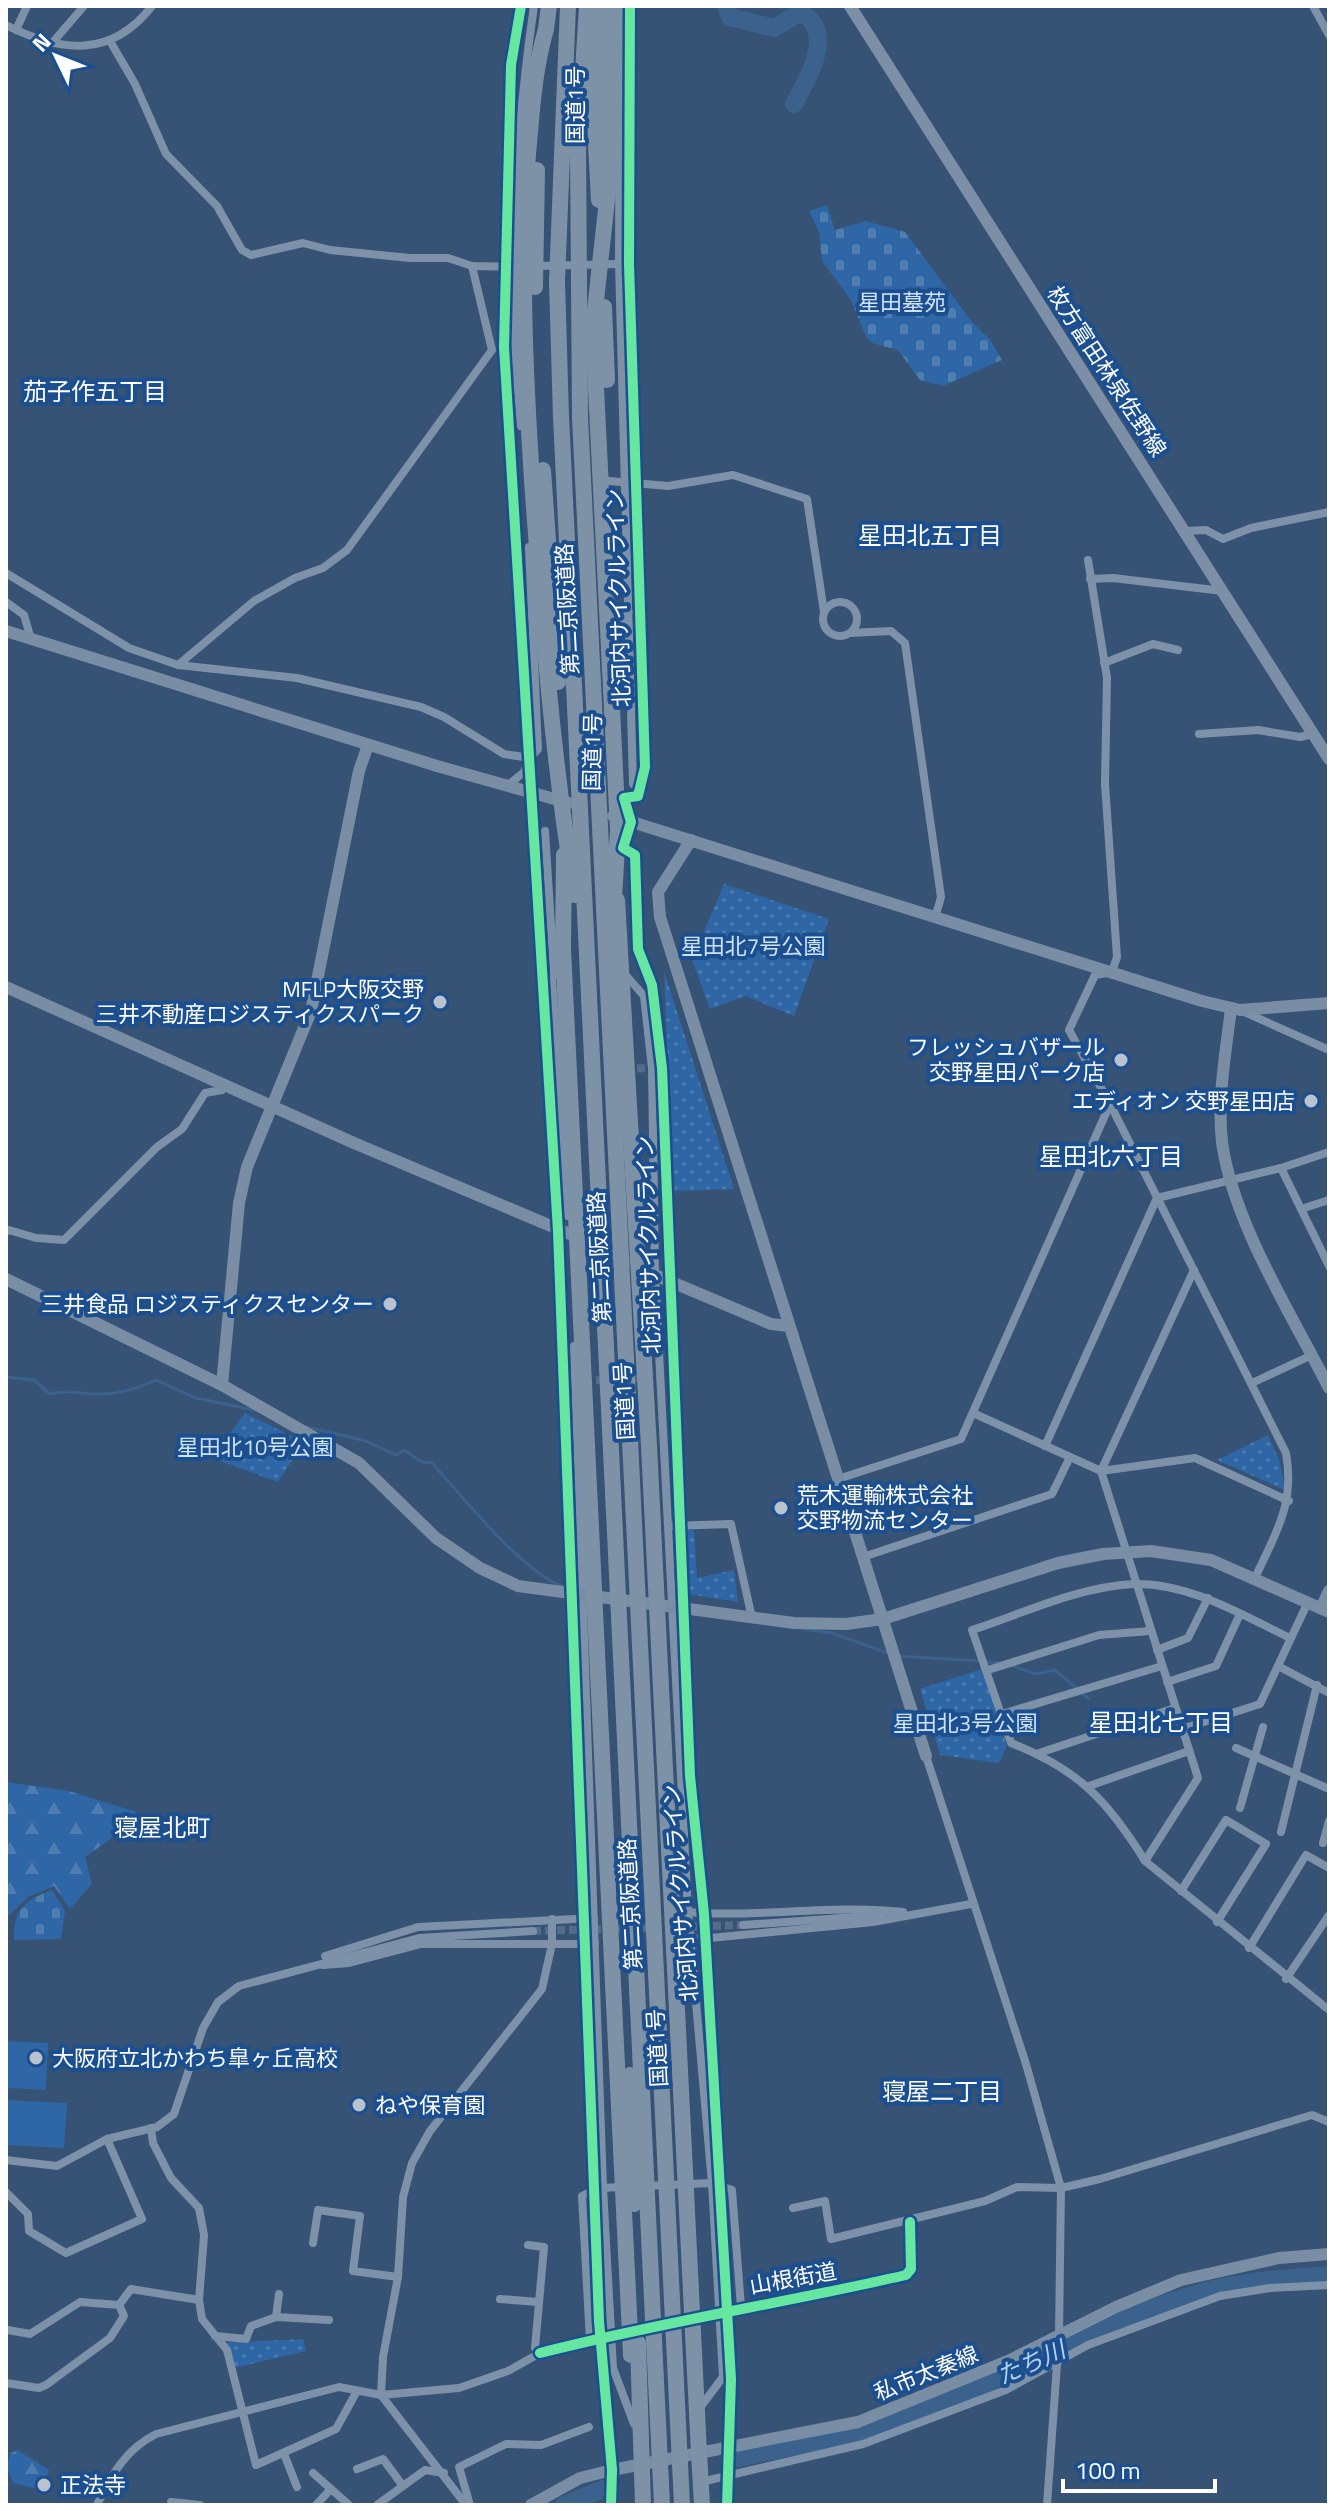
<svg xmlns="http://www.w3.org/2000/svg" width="1335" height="2511" viewBox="0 0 1335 2511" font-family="'Titillium Web','Noto Sans JP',sans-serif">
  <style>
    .grass { fill: #2f66a5 }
    .forest { fill: url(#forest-firs) }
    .cemetery { fill: url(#cemetery-stones) }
    .park { fill: url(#park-dots) }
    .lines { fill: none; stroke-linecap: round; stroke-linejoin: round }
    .stream { stroke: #3b618d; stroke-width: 3 }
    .river { stroke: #3b618d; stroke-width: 18 }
    .street-tunnel { stroke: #546c89; stroke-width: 8; stroke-dasharray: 8 4; stroke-linecap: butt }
    .secondary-tunnel { stroke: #546c89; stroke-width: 12; stroke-dasharray: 12 6; stroke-linecap: butt }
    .street { stroke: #7d92a8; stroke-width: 8 }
    .secondary { stroke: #798da4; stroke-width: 12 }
    .primary { stroke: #7d8ea7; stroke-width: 12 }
    .highway { stroke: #7e92a7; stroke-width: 16 }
    .highway-bridge { stroke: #7e92a7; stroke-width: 16 }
    .cycleway-casing { stroke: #1b4f8f; stroke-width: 15 }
    .cycleway { stroke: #66e7a1; stroke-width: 10 }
    .poi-dot { fill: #b9c2ce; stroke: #1b4f8f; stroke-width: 3 }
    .labels { text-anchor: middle; stroke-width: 8; stroke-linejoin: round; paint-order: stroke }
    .street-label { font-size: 22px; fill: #fff; stroke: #1b4f8f }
    .park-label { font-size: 22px; fill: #cfe3fa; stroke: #1b4f8f }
    .poi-label { font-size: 22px; fill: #fff; stroke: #1b4f8f; text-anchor: end }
    .neighbourhood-label { font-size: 24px; fill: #fff; stroke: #1b4f8f }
    .water-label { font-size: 24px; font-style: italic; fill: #b5d3f5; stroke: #1b4f8f }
  </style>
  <defs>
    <pattern id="forest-firs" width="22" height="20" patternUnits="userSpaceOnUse" patternTransform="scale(2)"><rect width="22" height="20" fill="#2f66a5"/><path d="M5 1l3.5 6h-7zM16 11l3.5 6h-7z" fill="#4e7db2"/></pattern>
    <pattern id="cemetery-stones" width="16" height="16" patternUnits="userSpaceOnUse" patternTransform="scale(2)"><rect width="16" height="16" fill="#2f66a5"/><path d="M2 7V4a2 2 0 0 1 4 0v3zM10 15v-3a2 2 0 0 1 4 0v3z" fill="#4e7db2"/></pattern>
    <pattern id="park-dots" width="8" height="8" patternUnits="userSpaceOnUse" patternTransform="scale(2)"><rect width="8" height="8" fill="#2f66a5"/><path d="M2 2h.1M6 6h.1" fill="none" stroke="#4e7db2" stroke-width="1.8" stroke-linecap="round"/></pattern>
  </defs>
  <rect width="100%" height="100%" fill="#365274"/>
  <g class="grass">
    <path d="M6,2041L48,2043L46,2090L6,2088Z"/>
    <path d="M6,2100L67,2103L64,2148L6,2145Z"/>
  </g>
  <g class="forest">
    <path d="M6,1782L69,1791L136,1812L134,1822L85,1857L92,1884L70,1909L54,1886L28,1897L6,1918Z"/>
    <path d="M17,2450L49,2470L42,2490L13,2483L6,2465L11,2453Z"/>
  </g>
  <g class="cemetery">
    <path d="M827,205L835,230L866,221L905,232L972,322L991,341L1002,360L943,386L920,380L898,350L872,343L866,337L851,300L822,261L819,232L809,211Z"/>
    <path d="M52,1890L65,1911L61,1939L14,1940C13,1909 25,1900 52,1890Z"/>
  </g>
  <g class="park">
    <path d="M724,884L829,919L794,1016L746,996L710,1009L692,960Z"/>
    <path d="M664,971L734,1189L673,1191Z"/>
    <path d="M245,1413L304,1442L278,1482L215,1459L187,1460L194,1452L225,1440Z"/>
    <path d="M1268,1435L1280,1462L1285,1490L1217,1460Z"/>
    <path d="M685,1529L694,1530L697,1578L734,1570L738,1602L688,1594Z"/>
    <path d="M982,1669L1007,1746L999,1763L940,1755L920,1689Z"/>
    <path d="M303,2339L306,2351L233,2368L224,2343Z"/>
  </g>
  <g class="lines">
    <g class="stream">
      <path d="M6,1377L34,1380L50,1394C67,1390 77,1393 94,1394C115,1395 137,1389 156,1380L196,1398L258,1411"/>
      <path d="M307,1427L366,1441L396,1455L404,1450L422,1462L432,1463C463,1497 523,1573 564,1587"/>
      <path d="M803,1629L832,1633L888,1653"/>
      <path d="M899,1656L979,1661"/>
      <path d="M987,1662L1003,1663"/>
      <path d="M1010,1665L1036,1674L1055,1670L1089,1699"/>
    </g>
    <g class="river">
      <path d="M726,6L730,17L774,28L796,15H805C834,36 807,80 794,104"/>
      <path d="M734,2459C795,2445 858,2437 917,2414C1016,2375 1110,2315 1214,2289C1252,2280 1291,2278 1329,2275"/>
      <path d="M564,2505L603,2489"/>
    </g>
    <g class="street-tunnel">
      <path d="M625,1069L652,1068"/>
      <path d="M584,1381L661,1377"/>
      <path d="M533,1931L743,1925"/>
    </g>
    <path class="secondary-tunnel" d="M571,1235L655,1275"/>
    <g class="street">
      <path d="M620,6L619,264L633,784"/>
      <path d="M1313,6L1329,35"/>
      <path d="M6,25C61,53 112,58 152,6"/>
      <path d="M16,30L27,6"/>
      <path d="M110,41L135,84L166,154L217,206L242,250L251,255L303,243L330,250L410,258H448L472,266L518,267"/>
      <path d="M53,42L84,6"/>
      <path d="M536,266L619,264"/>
      <path d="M521,426C507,287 514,143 534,6"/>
      <path d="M598,480L668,486L733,475L807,499L824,612"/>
      <path d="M1186,531L1206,530L1223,539L1251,528L1329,512"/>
      <path d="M1088,560L1107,678L1105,784L1117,957L1112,972L1095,975L1069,1030L1110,1104L1286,1453C1295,1505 1276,1532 1255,1578"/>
      <path d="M6,573L129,648L178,665L297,678L421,707L444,717L504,754L530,758L538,749L529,547"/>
      <path d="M1090,579L1113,578L1223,591"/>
      <circle cx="840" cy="619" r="17"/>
      <path d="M6,602L24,615L31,639"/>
      <path d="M614,630L629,612"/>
      <path d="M851,633L891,631L905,643L941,897L935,918"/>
      <path d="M1104,663L1153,644L1178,650"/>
      <path d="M178,665L254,601L295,578L323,568L347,550L492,350L472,266"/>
      <path d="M1199,734L1258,730L1300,737L1313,734"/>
      <path d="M507,786L524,772L530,758"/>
      <path d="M545,831L554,972"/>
      <path d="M559,959L552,979L568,1216"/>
      <path d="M624,973L644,996L652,1068L655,1275L688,1912L712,2183L723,2377L699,2409"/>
      <path d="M1242,1011L1329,1050"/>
      <path d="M1281,1168L1329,1266"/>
      <path d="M1301,1209L1329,1200"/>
      <path d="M6,1232L9,1230L36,1238L64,1240L157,1147L182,1129L205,1093L222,1090L224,1085"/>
      <path d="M1194,1270L1101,1471L1198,1778L1145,1861L1329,2010"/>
      <path d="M574,1346L603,2188L613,2368L634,2424"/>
      <path d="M1252,1383L1312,1355"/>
      <path d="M973,1413L1101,1471L1195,1458L1289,1501"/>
      <path d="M1045,1446L1157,1198L1281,1168L1329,1152"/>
      <path d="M838,1479L961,1439L1110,1104"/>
      <path d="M669,1526L731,1524L752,1618"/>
      <path d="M863,1557L1052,1494L1070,1457"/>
      <path d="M1157,1650L1188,1638L1208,1598"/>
      <path d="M1278,1666L1329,1693"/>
      <path d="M988,1670L1099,1635L1150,1631"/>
      <path d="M1167,1682L1216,1666L1240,1614"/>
      <path d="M1002,1714L1162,1666"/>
      <path d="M1182,1729L1260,1704L1308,1602"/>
      <path d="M1236,1748L1329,1789"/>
      <path d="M1039,1753L1175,1708"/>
      <path d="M926,1756L1026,2064L1061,2188L1059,2336"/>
      <path d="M1089,1786L1189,1751"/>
      <path d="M1240,1808L1263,1727"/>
      <path d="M1281,1832L1317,1685"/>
      <path d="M1323,1843L1329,1821"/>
      <path d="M1145,1861C1108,1801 1078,1769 1011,1743L972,1630C1024,1613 1078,1587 1133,1584C1188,1582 1242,1615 1290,1638"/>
      <path d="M1181,1891L1226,1820L1266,1844L1217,1922"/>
      <path d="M688,1912C760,1918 832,1904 903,1912"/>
      <path d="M743,1925L883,1915"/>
      <path d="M690,1940L873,1922L971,1904"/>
      <path d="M1249,1948L1306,1855L1329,1868"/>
      <path d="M325,1956L418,1927L594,1918"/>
      <path d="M323,1965L349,1963L421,1944H595"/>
      <path d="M1286,1979L1329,1915"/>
      <path d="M151,2128L153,2143L171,2178L199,2208L204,2235L199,2300L202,2319L227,2350L256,2465L336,2429L357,2391"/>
      <path d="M6,2160L57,2166L107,2139L157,2127L174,2114L203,2028L218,2002L239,1986L419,1938L533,1931"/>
      <path d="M644,2186L712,2183L732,2190L741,2307"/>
      <path d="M6,2192L28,2214L29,2231L66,2253L142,2219L107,2139"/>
      <path d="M793,2208L825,2201L831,2239L985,2201L1017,2187L1061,2188L1100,2179L1312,2115L1329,2122"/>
      <path d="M313,2243L318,2210L360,2216L353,2271L398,2277"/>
      <path d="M500,2299L538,2302"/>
      <path d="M119,2305L131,2289L199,2300"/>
      <path d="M276,2317L279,2294"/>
      <path d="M215,2336L246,2339L251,2326L276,2317L329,2320"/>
      <path d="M590,2340L582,2196L600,2188L623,2187"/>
      <path d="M6,2383L39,2388L46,2385L110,2338L124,2316L119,2305L80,2302L30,2334L8,2330"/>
      <path d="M284,2454L297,2487"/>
      <path d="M357,2469L383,2459L403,2486"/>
      <path d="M313,2473L349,2505"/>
      <path d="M701,2482L863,2444L1006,2390L1088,2345L1220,2296L1270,2288L1329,2285"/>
      <path d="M171,2502L200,2505"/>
      <path d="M97,2505C111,2475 126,2449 156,2434L339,2387L381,2395L459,2388L508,2371L540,2353L535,2348L544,2247L528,2245"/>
      <path d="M316,2505L331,2489"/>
      <path d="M377,2505L425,2470L444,2473"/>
      <path d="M466,2505L381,2395L383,2357L398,2277L403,2197L412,2163L430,2131L542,1989L552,1944V1919"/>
      <path d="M470,2505L459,2467L506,2444L541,2445L589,2427"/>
      <path d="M1047,2505L1057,2364"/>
    </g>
    <g class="secondary">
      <path d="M6,631L437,766L569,803"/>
      <path d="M368,745L359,771L311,1011L247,1167L239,1203L222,1385L359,1463L436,1538L480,1568L518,1586L794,1623L846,1624L883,1619L1058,1563L1103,1554L1151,1551L1211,1560L1329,1612"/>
      <path d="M613,816L1202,1001L1240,1010L1329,1003"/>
      <path d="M691,840L658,892L660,917L926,1756"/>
      <path d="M6,987L354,1143L570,1234"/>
      <path d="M1231,1008C1226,1052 1217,1098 1222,1142C1233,1223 1292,1315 1329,1388"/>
      <path d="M655,1275L771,1324L789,1326"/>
      <path d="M6,1279L222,1385"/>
      <path d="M1321,1608L1329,1591"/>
      <path d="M531,2505L580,2478L612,2470L858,2422L1010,2360L1116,2307L1181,2280L1279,2258L1329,2254"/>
    </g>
    <path class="primary" d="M850,6L1329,759"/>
    <g class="highway">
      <path d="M546,29L549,6"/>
      <path d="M609,182L611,6"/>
      <path d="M617,900L621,969"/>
      <path d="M563,949L564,855"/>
      <path d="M699,2453L702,2505"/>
    </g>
    <g class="highway-bridge">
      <path d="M568,6L557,281L561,417L662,2505"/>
      <path d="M587,6L578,151L580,417L682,2505"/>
      <path d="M546,29C534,71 532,111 528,154C520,263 525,372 532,480C542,619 552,757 575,895"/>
      <path d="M609,182L593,328L618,830L613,915"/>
      <path d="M599,200L594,108L599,6"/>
      <path d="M535,287L537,170"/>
      <path d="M604,307L607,380"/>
      <path d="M543,470L558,682"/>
      <path d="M563,949L631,2355"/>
      <path d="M621,969L649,1446L699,2453"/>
      <path d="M630,2075L634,2204"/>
      <path d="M638,2343L643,2505"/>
    </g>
    <defs>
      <g id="cycleway">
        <path d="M521,6L511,65L504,347L558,1231L599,2321L612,2470L611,2505"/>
        <path d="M630,6L629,264L645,767L638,796L624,798L631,822L623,848L635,855L638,949L652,985L662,1068L690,1776L704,1914L731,2379L727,2505"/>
        <path d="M540,2353C661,2322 784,2303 906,2275L911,2269L910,2222"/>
      </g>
    </defs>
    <use href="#cycleway" class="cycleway-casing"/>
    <use href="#cycleway" class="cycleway"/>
  </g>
  <g class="poi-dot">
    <circle cx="440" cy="1002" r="8"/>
    <circle cx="1121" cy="1060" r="8"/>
    <circle cx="1311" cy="1101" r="8"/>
    <circle cx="390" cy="1304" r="8"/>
    <circle cx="781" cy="1508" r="8"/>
    <circle cx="36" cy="2058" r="8"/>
    <circle cx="359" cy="2105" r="8"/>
    <circle cx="44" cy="2485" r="8"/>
  </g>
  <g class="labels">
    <g class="street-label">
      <text transform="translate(575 105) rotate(-90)" y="8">国道1号</text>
      <text transform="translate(1107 371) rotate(57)" y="8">枚方富田林泉佐野線</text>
      <text transform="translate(618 598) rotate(-92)" y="8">北河内サイクルライン</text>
      <text transform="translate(567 609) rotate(-93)" y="8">第二京阪道路</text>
      <text transform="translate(592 752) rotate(-89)" y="8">国道1号</text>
      <text transform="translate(648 1245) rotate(-92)" y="8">北河内サイクルライン</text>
      <text transform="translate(599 1257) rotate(-93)" y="8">第二京阪道路</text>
      <text transform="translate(624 1401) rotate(-93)" y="8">国道1号</text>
      <text transform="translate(680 1893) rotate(-95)" y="8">北河内サイクルライン</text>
      <text transform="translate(630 1904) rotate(-93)" y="8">第二京阪道路</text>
      <text transform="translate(657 2048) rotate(-93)" y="8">国道1号</text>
      <text transform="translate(793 2278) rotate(-10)" y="8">山根街道</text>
      <text transform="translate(926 2373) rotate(-22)" y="8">私市太秦線</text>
    </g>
    <g class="park-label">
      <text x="902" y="310">星田墓苑</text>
      <text x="753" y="954">星田北7号公園</text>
      <text x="255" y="1455">星田北10号公園</text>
      <text x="965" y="1731">星田北3号公園</text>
    </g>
    <g class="poi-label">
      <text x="424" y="997">MFLP大阪交野<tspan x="424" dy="25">三井不動産ロジスティクスパーク</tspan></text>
      <text x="1105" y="1055">フレッシュバザール<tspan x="1105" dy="25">交野星田パーク店</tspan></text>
      <text x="1295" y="1109">エディオン 交野星田店</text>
      <text x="374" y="1312">三井食品 ロジスティクスセンター</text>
      <text x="797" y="1503" text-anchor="start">荒木運輸株式会社<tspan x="797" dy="25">交野物流センター</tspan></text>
      <text x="52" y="2066" text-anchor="start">大阪府立北かわち皐ヶ丘高校</text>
      <text x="375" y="2113" text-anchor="start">ねや保育園</text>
      <text x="60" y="2493" text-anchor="start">正法寺</text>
    </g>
    <g class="neighbourhood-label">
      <text x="95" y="400">茄子作五丁目</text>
      <text x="930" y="544">星田北五丁目</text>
      <text x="1111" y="1165">星田北六丁目</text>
      <text x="1161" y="1731">星田北七丁目</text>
      <text x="162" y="1836">寝屋北町</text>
      <text x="942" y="2100">寝屋二丁目</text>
    </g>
    <g class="water-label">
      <text transform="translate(1031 2363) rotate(-24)" y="8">たち川</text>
    </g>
  </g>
  <rect width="1335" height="2511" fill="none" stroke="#ffffff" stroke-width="16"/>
  <g transform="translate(56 56) rotate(313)" stroke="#1b4f8f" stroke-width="6" paint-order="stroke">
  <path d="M0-6L14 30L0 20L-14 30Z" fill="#ffffff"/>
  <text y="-12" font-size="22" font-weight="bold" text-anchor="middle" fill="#ffffff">N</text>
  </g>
  <path d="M1063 2479v12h152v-12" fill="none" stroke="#ffffff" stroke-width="4"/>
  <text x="1075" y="2479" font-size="24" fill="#ffffff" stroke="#1b4f8f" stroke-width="6" paint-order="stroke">100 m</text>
</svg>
